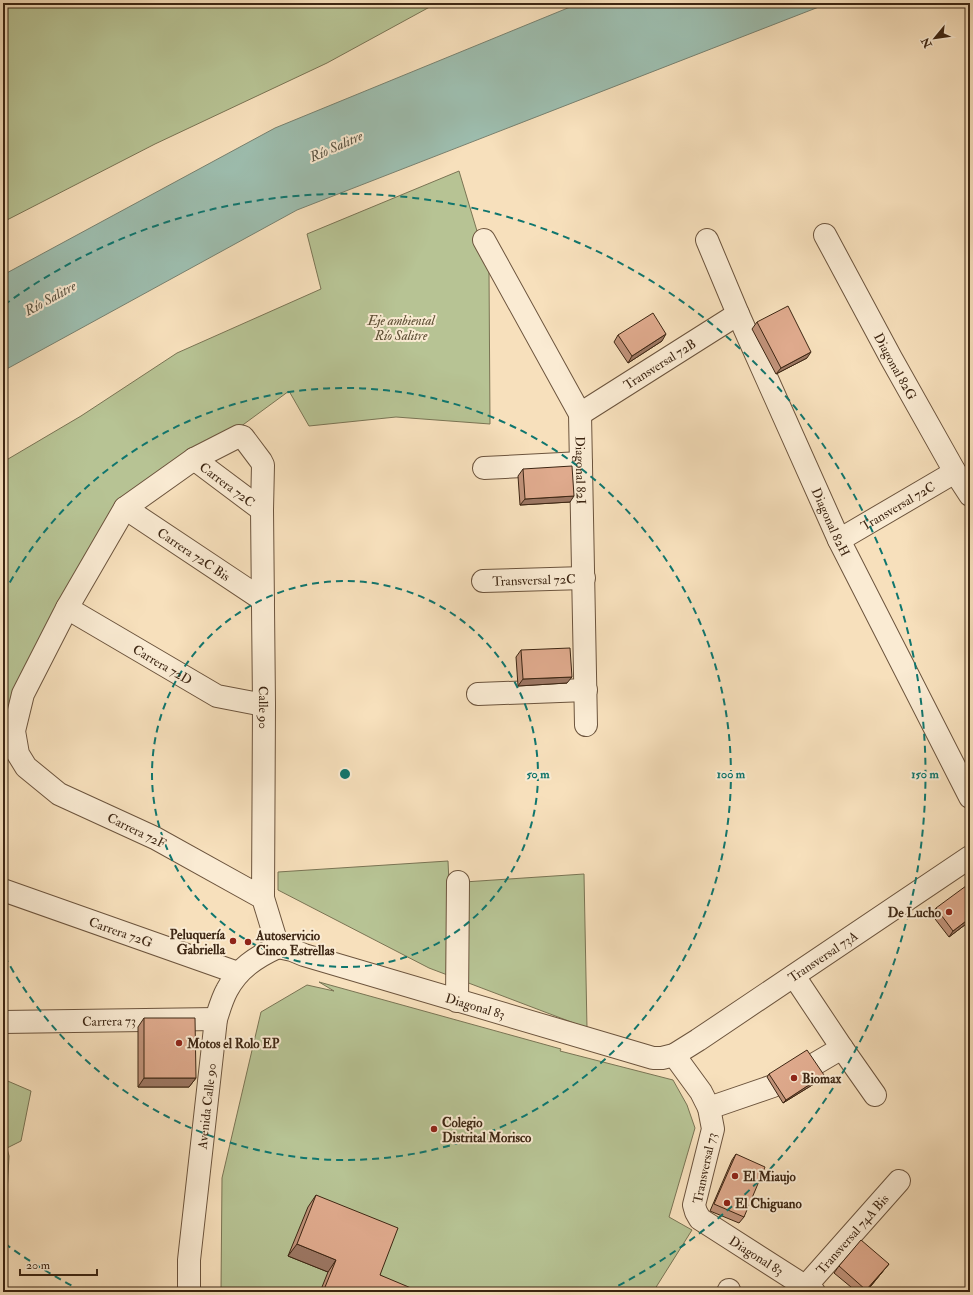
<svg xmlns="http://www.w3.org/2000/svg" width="973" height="1295" viewBox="0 0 973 1295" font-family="'IM FELL Double Pica',serif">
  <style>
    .green { fill: #b7c394; stroke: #7a7454 }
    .water { fill: #9dbdae; stroke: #778170 }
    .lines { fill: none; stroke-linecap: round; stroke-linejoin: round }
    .minor-casing { stroke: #6c543d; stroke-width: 24 }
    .minor { stroke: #faebd3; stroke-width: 22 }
    .wall { fill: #c09279; stroke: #3d2613 }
    .shaded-wall { fill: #9c7763; stroke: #3d2613 }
    .building { fill: #dfaa8d; stroke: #3d2613 }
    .ring { fill: none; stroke: #0f766e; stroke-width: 2; stroke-dasharray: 7 5 }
    .poi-dot { fill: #8f2418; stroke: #faebd3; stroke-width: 1.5 }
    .labels { text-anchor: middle; stroke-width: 4; stroke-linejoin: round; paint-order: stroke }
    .park-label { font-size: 13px; font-style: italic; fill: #5c4d33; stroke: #faebd3 }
    .street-label { font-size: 13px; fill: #3d2613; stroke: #faebd3 }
    .poi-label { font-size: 13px; font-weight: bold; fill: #3d2613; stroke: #faebd3; text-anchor: start }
    .water-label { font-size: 14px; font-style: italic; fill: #5a5342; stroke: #faebd3 }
    .centre { fill: #0f766e; stroke: #faebd3; stroke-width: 2 }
    .ring-label { font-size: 12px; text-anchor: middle; font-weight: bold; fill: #0f766e; stroke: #faebd3; stroke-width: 4; stroke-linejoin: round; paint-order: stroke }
  </style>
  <rect width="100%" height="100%" fill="#f7e0bc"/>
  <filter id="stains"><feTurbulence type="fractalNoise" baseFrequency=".005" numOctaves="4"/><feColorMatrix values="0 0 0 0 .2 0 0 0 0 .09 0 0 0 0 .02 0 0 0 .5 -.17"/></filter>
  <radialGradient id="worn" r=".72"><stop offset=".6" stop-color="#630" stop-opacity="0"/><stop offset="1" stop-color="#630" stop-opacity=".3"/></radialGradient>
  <g class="green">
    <path d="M3,3H437L327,63L155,144L3,222Z"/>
    <path d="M459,171L489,271L490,424L396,417L309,426L289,391L225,438L124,500L6,733L3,732V462L81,416L177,353L321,289L307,234Z"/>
    <path d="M448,861L449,883L584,874L587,1028L429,968L278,890V872Z"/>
    <path d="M319,982L561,1049L560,1051L673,1080L687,1105L695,1128L669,1217L692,1230L653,1292H221L222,1178L261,1012L307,985L334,991Z"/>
    <path d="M3,1079L31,1091L21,1141L7,1148L9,1156L5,1232L3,1241Z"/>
  </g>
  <path class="water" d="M580,3H829L297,210L3,371V275L275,128Z"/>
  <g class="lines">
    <defs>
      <g id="minor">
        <path id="s1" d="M825,235L891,358L955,472L970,495"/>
        <path id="s2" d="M484,240L580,414L586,725"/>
        <path id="s3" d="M707,240L738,314L839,540L970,797"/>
        <path id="s4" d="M580,414L738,314"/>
        <path id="s5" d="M194,459L262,510"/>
        <path d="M484,468L581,463"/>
        <path id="s6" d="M125,508L263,600"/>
        <path id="s7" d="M839,540L955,472"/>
        <path id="s8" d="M483,581L584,578"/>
        <path id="s9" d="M67,608L217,696L264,705"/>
        <path d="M478,694L586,690"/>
        <path id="s10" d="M3,890L238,973"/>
        <path id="s11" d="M263,898L155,838L59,794L26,767L18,754L14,731L23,694L67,608L125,508L194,459L239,436L243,437L261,461L263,465L262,510L264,705L263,898L278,947"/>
        <path id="s12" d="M278,947L292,950L304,955L653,1058H662L674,1055L698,1040L970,857"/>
        <path d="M794,976L842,1048L875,1095"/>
        <path d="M457,1001L458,882"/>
        <path id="s13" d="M3,1022L216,1019"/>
        <path id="s14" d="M674,1055L701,1092L709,1108L713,1129L694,1205L696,1212L700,1219L814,1292"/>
        <path d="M813,1065L842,1048"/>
        <path d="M709,1108L773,1086"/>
        <path id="s15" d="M805,1287L899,1181"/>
        <path id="s16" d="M189,1292V1260L216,1019C219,1010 222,999 227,990C238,969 256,957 278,947"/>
        <path d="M728,1292L729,1290"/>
      </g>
    </defs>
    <use href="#minor" class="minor-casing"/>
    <use href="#minor" class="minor"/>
  </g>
  <g class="wall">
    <path d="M757,322L807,358L776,374L752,329Z"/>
    <path d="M618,335L662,341L628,363L614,342Z"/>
    <path d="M523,469L570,502L520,505L518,476Z"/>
    <path d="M521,650L567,683L518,686L516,657Z"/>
    <path d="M936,908L970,921L949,937L932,915Z"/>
    <path d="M144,1018L196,1078L189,1087H138V1027Z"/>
    <path d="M769,1074L824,1075L822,1079L783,1103L767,1077Z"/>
    <path d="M736,1154L744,1217L739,1223L710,1211L732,1160Z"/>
    <path d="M316,1195L380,1275L410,1292H320L328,1272L288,1256L308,1207Z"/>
    <path d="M839,1266L884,1270L866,1292H857L834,1273Z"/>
  </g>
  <g class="shaded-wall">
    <path d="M666,334L662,341L628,363L632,356Z"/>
    <path d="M811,352L807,358L776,374L781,368Z"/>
    <path d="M574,496L570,502L520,505L525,499Z"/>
    <path d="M572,677L567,683L518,686L523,679Z"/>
    <path d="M970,918V921L949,937L953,931Z"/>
    <path d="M824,1075L822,1079L783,1103L786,1100Z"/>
    <path d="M144,1078H196L189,1087H138Z"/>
    <path d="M297,1244L336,1260L328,1272L288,1256Z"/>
    <path d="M889,1264L884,1270L866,1292H865Z"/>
  </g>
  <g class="building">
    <path d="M788,306L811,352L781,368L757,322Z"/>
    <path d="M653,313L666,334L632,356L618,335Z"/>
    <path d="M572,466L574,496L525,499L523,469Z"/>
    <path d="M570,648L572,677L523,679L521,650Z"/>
    <path d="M970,883V918L953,931L936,908Z"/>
    <path d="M144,1018H195L196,1078H144Z"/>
    <path d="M807,1050L824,1075L786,1100L769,1074Z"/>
    <path d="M736,1154L765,1167L744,1217L714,1204Z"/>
    <path d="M316,1195L398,1228L380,1275L411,1288L410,1292H323L336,1260L297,1244Z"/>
    <path d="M861,1240L889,1264L866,1290L839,1266Z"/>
  </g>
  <g class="ring">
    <circle cx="345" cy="774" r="193"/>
    <path d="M4 593A386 386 0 1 1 4 955"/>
    <path d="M82 1291A580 580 0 0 1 4 1243M4 305A580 580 0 1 1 608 1291"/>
  </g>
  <g class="poi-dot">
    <circle cx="949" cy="912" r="4"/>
    <circle cx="233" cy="941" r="4"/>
    <circle cx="248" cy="942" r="4"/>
    <circle cx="179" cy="1043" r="4"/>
    <circle cx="794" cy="1078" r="4"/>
    <circle cx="434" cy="1129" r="4"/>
    <circle cx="735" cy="1176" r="4"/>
    <circle cx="727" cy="1203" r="4"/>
  </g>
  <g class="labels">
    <g class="park-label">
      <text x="401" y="325">Eje ambiental<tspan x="401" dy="15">Río Salitre</tspan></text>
    </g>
    <g class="street-label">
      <text dy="5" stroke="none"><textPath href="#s4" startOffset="94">Transversal 72B</textPath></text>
      <text dy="5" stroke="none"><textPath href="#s1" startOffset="149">Diagonal 82G</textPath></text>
      <text dy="5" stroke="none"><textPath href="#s2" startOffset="255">Diagonal 82I</textPath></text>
      <text dy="5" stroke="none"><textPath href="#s5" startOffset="42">Carrera 72C</textPath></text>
      <text dy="5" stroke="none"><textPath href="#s7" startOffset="68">Transversal 72C</textPath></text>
      <text dy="5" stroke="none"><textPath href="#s3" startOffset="308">Diagonal 82H</textPath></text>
      <text dy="5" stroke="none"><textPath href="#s6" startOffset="83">Carrera 72C Bis</textPath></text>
      <text dy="5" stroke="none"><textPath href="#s8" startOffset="51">Transversal 72C</textPath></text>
      <text dy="5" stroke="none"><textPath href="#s9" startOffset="111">Carrera 72D</textPath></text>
      <text dy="5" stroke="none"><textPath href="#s11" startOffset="977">Calle 90</textPath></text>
      <text transform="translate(137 830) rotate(26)" y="5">Carrera 72F</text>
      <text dy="5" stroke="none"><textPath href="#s10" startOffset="125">Carrera 72G</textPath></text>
      <text dy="5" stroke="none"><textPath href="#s12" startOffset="591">Transversal 73A</textPath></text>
      <text dy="5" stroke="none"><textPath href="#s12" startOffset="206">Diagonal 83</textPath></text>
      <text dy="5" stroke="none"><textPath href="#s13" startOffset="106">Carrera 73</textPath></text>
      <text dy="5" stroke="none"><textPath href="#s16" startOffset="187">Avenida Calle 90</textPath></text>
      <text transform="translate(704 1168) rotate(-78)" y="5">Transversal 73</text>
      <text dy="5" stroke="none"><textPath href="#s15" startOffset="71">Transversal 74A Bis</textPath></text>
      <text dy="5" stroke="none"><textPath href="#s14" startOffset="246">Diagonal 83</textPath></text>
    </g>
    <g class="poi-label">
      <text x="941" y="917" text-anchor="end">De Lucho</text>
      <text x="225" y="939" text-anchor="end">Peluquería<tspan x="225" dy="15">Gabriella</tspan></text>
      <text x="256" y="940">Autoservicio<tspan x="256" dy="15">Cinco Estrellas</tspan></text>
      <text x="187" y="1048">Motos el Rolo EP</text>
      <text x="802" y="1083">Biomax</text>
      <text x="442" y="1127">Colegio<tspan x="442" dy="15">Distrital Morisco</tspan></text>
      <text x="743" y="1181">El Miaujo</text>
      <text x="735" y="1208">El Chiguano</text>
    </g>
    <g class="water-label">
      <text transform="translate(336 146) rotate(-24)" y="5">Río Salitre</text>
      <text transform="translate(50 298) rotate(-29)" y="5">Río Salitre</text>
    </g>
  </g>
  <circle cx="345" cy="774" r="6" class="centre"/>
  <g class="ring-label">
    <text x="538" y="778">50 m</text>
    <text x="731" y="778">100 m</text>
    <text x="925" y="778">150 m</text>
  </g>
  <rect width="973" height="1295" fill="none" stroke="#f7e0bc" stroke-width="16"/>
  <rect x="4" y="4" width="965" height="1287" fill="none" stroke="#3d2613" stroke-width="2"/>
  <rect x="8" y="8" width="957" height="1279" fill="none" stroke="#3d2613"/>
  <g transform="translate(935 38) rotate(241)" stroke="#faebd3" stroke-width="3" paint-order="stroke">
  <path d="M0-3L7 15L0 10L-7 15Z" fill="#3d2613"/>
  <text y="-6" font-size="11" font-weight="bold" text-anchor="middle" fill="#3d2613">N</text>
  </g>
  <path d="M20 1269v6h77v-6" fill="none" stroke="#3d2613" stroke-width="2"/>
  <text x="26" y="1269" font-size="12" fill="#3d2613" stroke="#faebd3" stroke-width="3" paint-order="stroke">20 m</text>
  <rect width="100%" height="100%" filter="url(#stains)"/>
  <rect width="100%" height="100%" fill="url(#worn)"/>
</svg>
